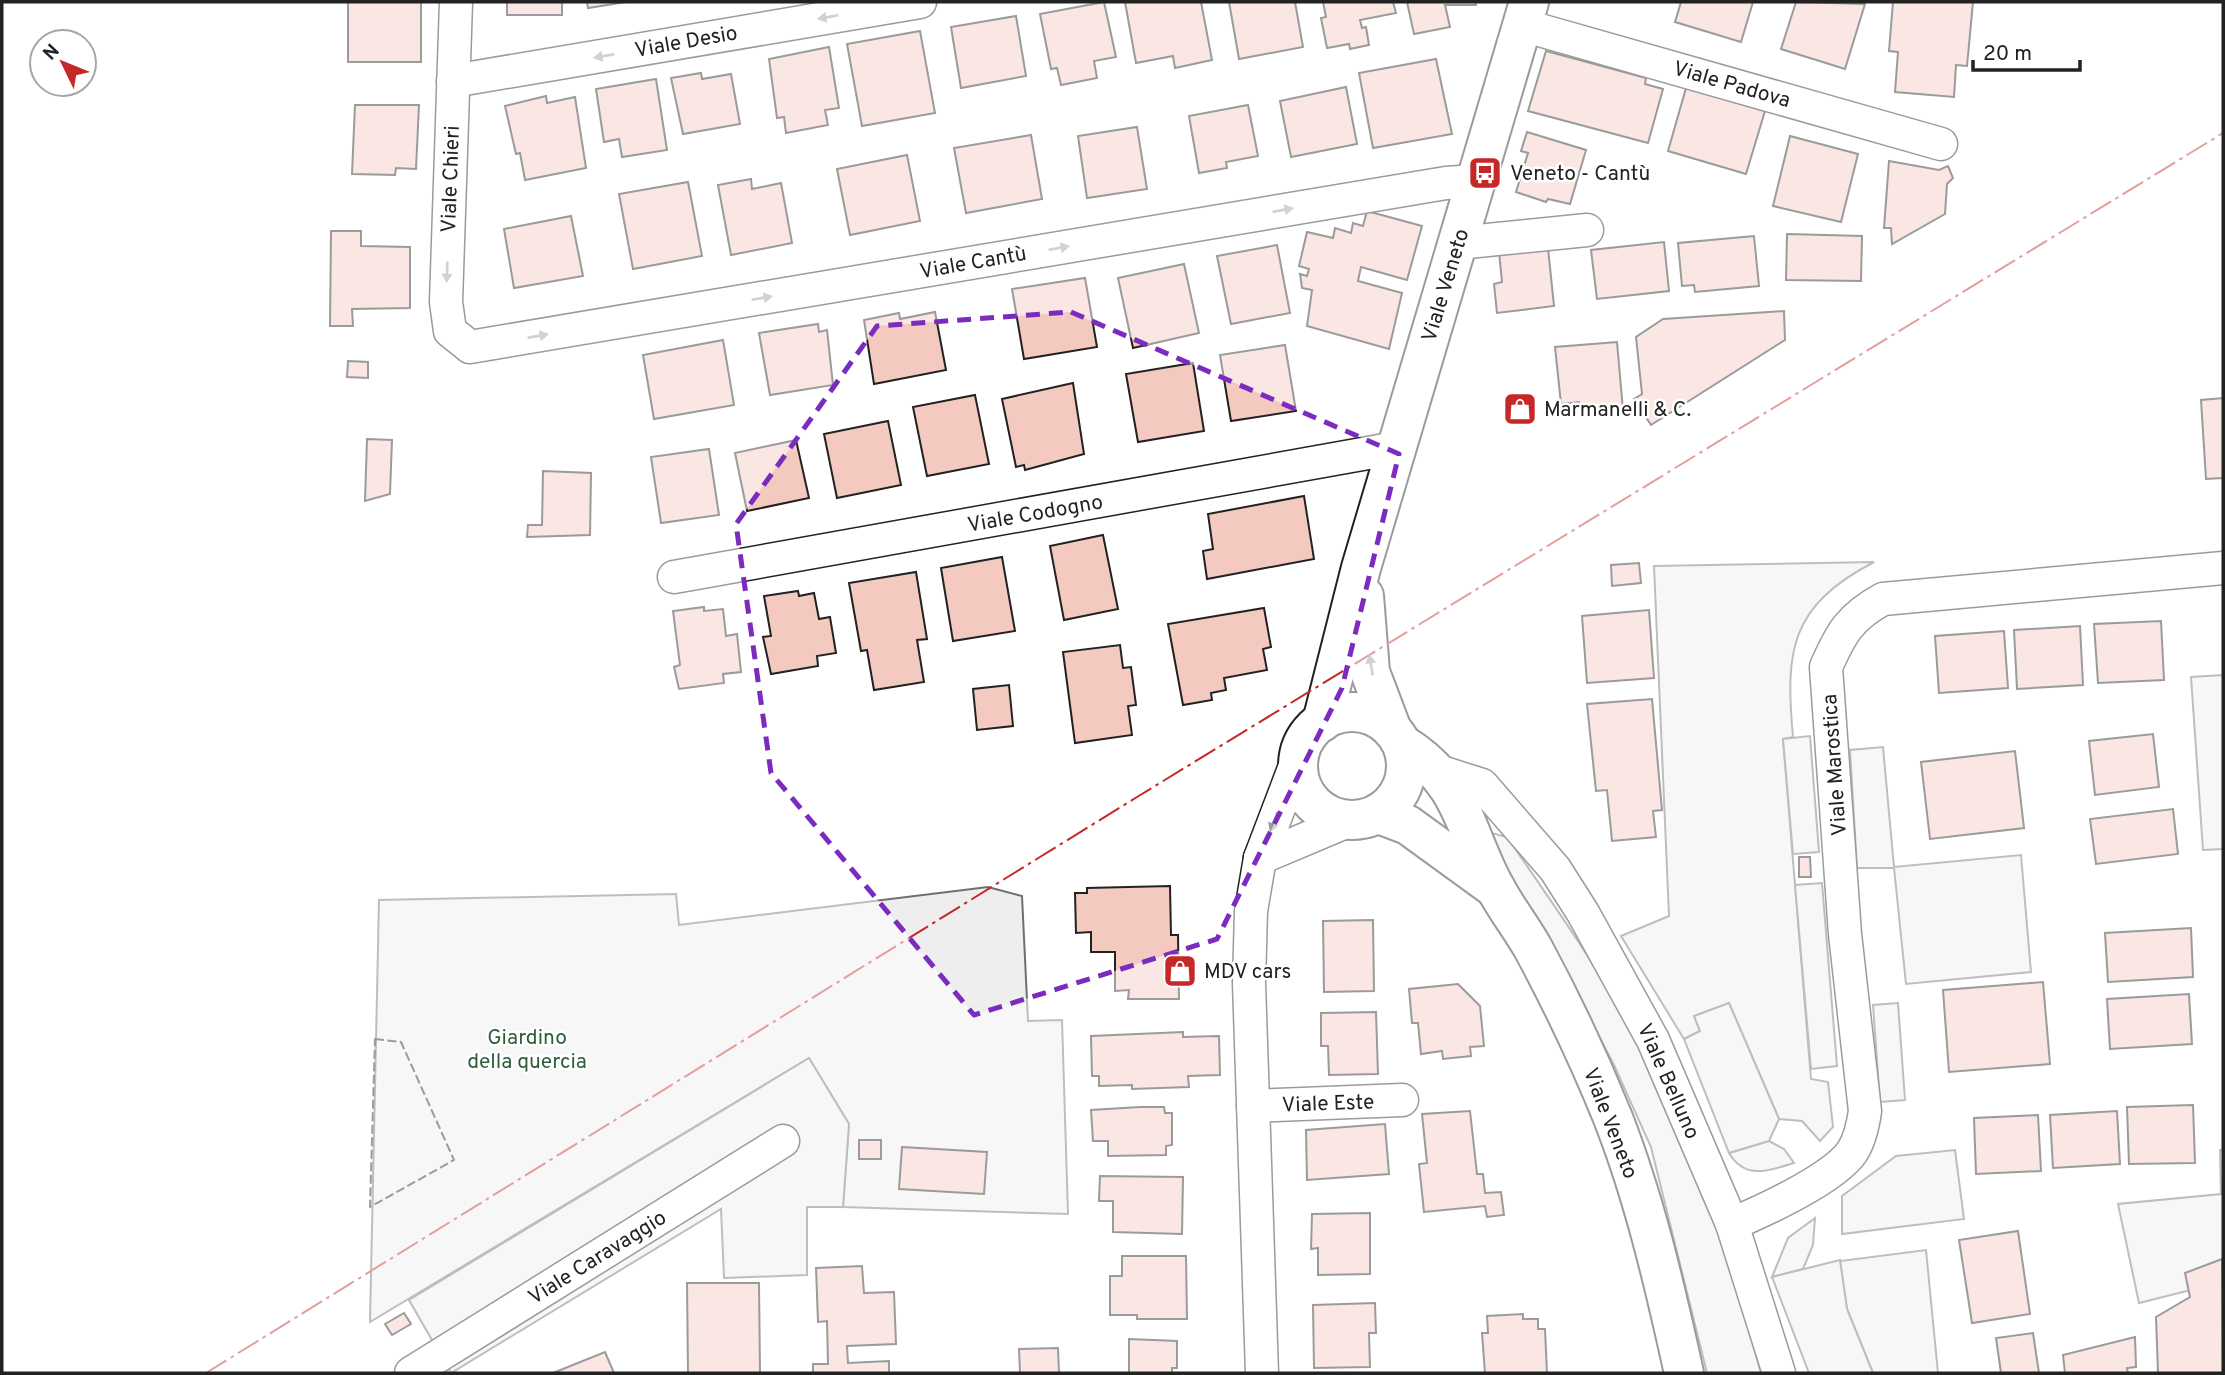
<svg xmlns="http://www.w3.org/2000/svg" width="2225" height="1375" viewBox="0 0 2225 1375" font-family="Overpass,sans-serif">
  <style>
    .green { fill: #eee; stroke: #6f6f6f; stroke-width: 2 }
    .parking { fill: #ededed; stroke: #6f6f6f; stroke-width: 2 }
    .building { fill: #f3c9c0; stroke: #222; stroke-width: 2 }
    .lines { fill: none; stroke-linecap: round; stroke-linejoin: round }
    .minor-casing { stroke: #222; stroke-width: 35 }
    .secondary-casing { stroke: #222; stroke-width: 42 }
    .minor { stroke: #fff; stroke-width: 32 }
    .secondary { stroke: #fff; stroke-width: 38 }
    .fence { stroke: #222; stroke-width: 2; stroke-dasharray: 9 3.5; stroke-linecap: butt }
    .power { stroke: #c62828; stroke-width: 2; stroke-dasharray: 24 5 3.5 5; stroke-linecap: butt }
    .oneway { fill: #9c9c9c }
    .marked { fill: none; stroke: #7b2cbf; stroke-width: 5; stroke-dasharray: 14 9; stroke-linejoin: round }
    .labels { text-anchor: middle; stroke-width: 5; stroke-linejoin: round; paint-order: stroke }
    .street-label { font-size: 21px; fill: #222; stroke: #fff }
    .poi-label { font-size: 21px; fill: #222; stroke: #fff; text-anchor: start }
    .park-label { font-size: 21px; fill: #2f5e38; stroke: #fff }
  </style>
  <rect width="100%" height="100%" fill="#fff"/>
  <g class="green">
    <path d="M1874,562C1790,606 1785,650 1793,737L1783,739L1811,1079L1828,1082L1833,1127L1820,1141L1802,1121L1779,1119L1729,1003L1694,1016L1700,1031L1684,1039L1621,936L1669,916L1654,566Z"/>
    <path d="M1480,830L1507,837C1549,898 1593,960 1629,1025C1689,1133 1728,1255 1761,1373H1707L1651,1147L1614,1065L1567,975Z"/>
    <path d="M988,887L1022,896L1028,1021L1062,1020L1068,1214L843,1207L849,1124L809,1058L370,1322L379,900L676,894L679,925Z"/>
    <path d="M1769,1141L1784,1149L1794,1163C1768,1171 1745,1180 1729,1153Z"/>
    <path d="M1955,1150L1964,1219L1842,1234V1196L1896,1156Z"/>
    <path d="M2220,1150H2223V1282L2139,1303L2118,1204L2221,1194Z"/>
    <path d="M1815,1218L1813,1245L1803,1269L1772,1277L1788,1238Z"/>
    <path d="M1926,1250L1938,1373H1873L1847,1309L1840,1261Z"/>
  </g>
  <g class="parking">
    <path d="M2223,675V849L2203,850L2191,677Z"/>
    <path d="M1810,736L1819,852L1793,854L1783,739Z"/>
    <path d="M1883,747L1894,867L2021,855L2031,972L1906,984L1894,868H1857L1850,750Z"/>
    <path d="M1822,883L1837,1066L1811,1069L1795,885Z"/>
    <path d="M1729,1003L1779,1119L1769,1141L1729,1153L1684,1039L1700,1031L1694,1016Z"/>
    <path d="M1898,1003L1905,1100L1880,1102L1873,1005Z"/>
    <path d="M809,1058L849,1124L843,1207H807V1275L724,1278L721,1209L451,1373L409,1300Z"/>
    <path d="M1840,1260L1847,1309L1873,1373H1809L1772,1277Z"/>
  </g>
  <g class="building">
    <rect x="348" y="2" width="73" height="60"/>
    <rect x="507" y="2" width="55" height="13"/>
    <path d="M587,2H626L588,8Z"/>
    <path d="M1104,2L1116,57L1094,61L1097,78L1061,85L1057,68L1051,69L1040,14Z"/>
    <path d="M1125,2H1201L1212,60L1175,68L1173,56L1136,63Z"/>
    <path d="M1229,2H1295L1303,47L1239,59Z"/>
    <path d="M1323,2H1393L1396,13L1360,20L1362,28L1366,27L1369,45L1350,49L1349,44L1327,48L1321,18L1326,17Z"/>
    <path d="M1407,2H1475L1476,5H1445L1450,27L1414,34Z"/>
    <path d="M1681,2H1753L1741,42L1675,22Z"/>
    <path d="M1796,2L1865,4L1845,69L1781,49Z"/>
    <path d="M1893,2H1973L1967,66L1956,65L1954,97L1895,92L1898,52L1889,51Z"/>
    <path d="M1016,16L1026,76L961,88L951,27Z"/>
    <path d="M920,31L935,113L862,126L847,44Z"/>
    <path d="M829,47L839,108L825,110L828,125L786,133L784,117L777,118L769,59Z"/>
    <path d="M1546,51L1646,78L1645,84L1663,89L1648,143L1528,111Z"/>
    <path d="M1436,59L1452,134L1373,148L1359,73Z"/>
    <path d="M701,73L702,79L731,74L740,124L683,134L671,78Z"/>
    <path d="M656,79L667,150L622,157L619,139L604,142L596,89Z"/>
    <path d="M1346,87L1357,144L1291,157L1280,101Z"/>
    <path d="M1686,88L1765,111L1746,174L1668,151Z"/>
    <path d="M546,96L547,103L575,97L586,168L525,180L520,153L516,154L505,106Z"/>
    <path d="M355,105H419L416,169L396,168L395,175L352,174Z"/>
    <path d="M1248,105L1258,156L1226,162L1227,168L1199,173L1189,116Z"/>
    <path d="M1137,127L1147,189L1087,198L1078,136Z"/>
    <path d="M1527,132L1586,150L1570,204L1548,199L1546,202L1516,192L1528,153L1521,151Z"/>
    <path d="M1031,135L1042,199L966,213L954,148Z"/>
    <path d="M1790,136L1858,154L1841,222L1773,206Z"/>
    <path d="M907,155L920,221L850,235L837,169Z"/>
    <path d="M1889,161L1939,170L1948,166L1953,178L1947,184L1945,214L1892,244L1891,228H1884Z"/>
    <path d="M751,179L752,189L781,183L792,243L731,255L718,185Z"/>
    <path d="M688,182L702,256L633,269L619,194Z"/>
    <path d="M1367,211L1422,226L1407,280L1361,267L1358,281L1402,293L1389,349L1307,326L1312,290L1302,288L1300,274L1307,276L1309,269L1299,266L1307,232L1333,238L1335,228L1351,233L1353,223L1363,226Z"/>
    <path d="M571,216L583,276L514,288L504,229Z"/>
    <path d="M331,231H361V246L410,247V308L352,309L353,326H330Z"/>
    <path d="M1787,234L1862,236L1861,281L1786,280Z"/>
    <path d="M1754,236L1759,286L1695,292L1694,285L1682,286L1678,243Z"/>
    <path d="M1664,242L1669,291L1597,299L1591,250Z"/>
    <path d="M1277,245L1290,313L1231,324L1217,256Z"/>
    <path d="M1548,248L1554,306L1497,313L1494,284L1502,282L1499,252Z"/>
    <path d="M1184,264L1199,333L1133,348L1118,278Z"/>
    <path d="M1085,278L1097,347L1024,359L1012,289Z"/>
    <path d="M1784,311L1785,340L1651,425L1634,399L1642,394L1636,337L1663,319Z"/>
    <path d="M935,312L946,370L874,384L864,320L899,313L900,319Z"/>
    <path d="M818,324L819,332L827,330L833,385L770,395L759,333Z"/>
    <path d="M723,340L734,405L654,419L643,355Z"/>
    <path d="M1617,342L1623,410L1581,414L1579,402L1561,404L1555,347Z"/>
    <path d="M1285,345L1296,411L1231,421L1220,355Z"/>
    <path d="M348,361L368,362V378L347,377Z"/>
    <path d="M1193,363L1204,431L1138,442L1126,374Z"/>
    <path d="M1073,383L1084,454L1025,470L1024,465L1016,467L1002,399Z"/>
    <path d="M975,395L989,464L927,476L913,407Z"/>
    <path d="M2223,398V478L2206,479L2201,400Z"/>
    <path d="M888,421L901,485L837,498L824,434Z"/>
    <path d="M367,439L392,440L390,494L365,501Z"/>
    <path d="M796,440L809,498L747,511L735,453Z"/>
    <path d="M709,449L719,515L661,523L651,457Z"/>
    <path d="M543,471L591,473L590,535L527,537L528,525H542Z"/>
    <path d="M1304,496L1314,559L1207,579L1203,551L1213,549L1208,514Z"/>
    <path d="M1103,535L1118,609L1064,620L1050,546Z"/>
    <path d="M1002,557L1015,631L953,641L941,568Z"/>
    <path d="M1639,563L1641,583L1612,586L1611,565Z"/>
    <path d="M916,572L927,639L917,640L924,682L874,690L867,650L861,651L849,583Z"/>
    <path d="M798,591L799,596L814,593L819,619L830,617L836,653L817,656L818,666L771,674L763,637L771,636L764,596Z"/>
    <path d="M704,607V611L723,609L726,636L737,634L741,672L723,674L724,683L679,689L674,667L680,665L673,611Z"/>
    <path d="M1264,608L1271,647L1263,649L1267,670L1224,678L1226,690L1211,693L1212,700L1183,705L1168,624Z"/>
    <path d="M1649,610L1654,678L1587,683L1582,616Z"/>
    <path d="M2161,621L2164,680L2098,683L2094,624Z"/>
    <path d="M2080,626L2083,685L2017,689L2014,630Z"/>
    <path d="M2004,631L2008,688L1939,693L1935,636Z"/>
    <path d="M1120,645L1123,668L1131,667L1136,705L1128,706L1132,735L1075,743L1063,652Z"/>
    <path d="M1009,685L1013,726L977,730L973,689Z"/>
    <path d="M1652,699L1662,810L1653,811L1656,837L1612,841L1607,790L1596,791L1587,704Z"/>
    <path d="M2153,734L2159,787L2095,795L2089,741Z"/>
    <path d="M2015,751L2024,828L1930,839L1921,762Z"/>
    <path d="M2173,809L2178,854L2096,864L2090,819Z"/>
    <path d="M1799,857H1810L1811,877H1799Z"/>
    <path d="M1170,886L1171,935H1178L1179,999H1128L1129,990L1115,991V952H1091V932L1076,933L1075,893H1087V888Z"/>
    <path d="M1373,920L1374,991L1324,992L1323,921Z"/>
    <path d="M2191,928L2193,977L2108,982L2105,933Z"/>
    <path d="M2043,982L2050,1064L1949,1072L1943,990Z"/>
    <path d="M1458,984L1480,1006L1484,1046L1470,1047L1471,1056L1443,1059L1442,1051L1421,1054L1418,1023H1412L1409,989Z"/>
    <path d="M2189,994L2192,1044L2110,1049L2107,999Z"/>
    <path d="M1376,1012L1378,1074L1329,1075L1328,1046H1321V1013Z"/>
    <path d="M1183,1032V1037L1219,1036L1220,1075L1188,1076L1189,1087L1132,1089V1085L1099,1086V1076H1092L1091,1036Z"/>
    <path d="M2193,1105L2195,1163L2129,1164L2127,1107Z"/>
    <path d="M1140,1107H1164L1165,1113H1172V1145L1166,1146V1155L1108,1156V1141H1093L1091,1110Z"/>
    <path d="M1470,1111L1477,1174H1483L1485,1193L1501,1192L1504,1215L1487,1217L1485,1206L1424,1212L1419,1164L1427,1163L1422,1114Z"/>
    <path d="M2117,1111L2120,1164L2053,1168L2050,1115Z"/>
    <path d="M2038,1115L2041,1171L1976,1174L1974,1118Z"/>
    <path d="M1385,1124L1389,1174L1307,1180L1306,1130Z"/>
    <rect x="859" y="1140" width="22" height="19"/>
    <path d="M902,1147L987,1152L984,1194L899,1189Z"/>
    <path d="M1100,1176L1183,1177L1182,1234L1113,1232V1201H1099Z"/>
    <path d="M1370,1213V1274L1318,1275V1248L1311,1249L1312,1214Z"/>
    <path d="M2018,1231L2030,1314L1972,1323L1959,1240Z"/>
    <path d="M1122,1256H1186L1187,1319H1137V1315H1110V1276H1122Z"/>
    <path d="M2222,1259L2223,1373H2158L2156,1317L2190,1297L2185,1273Z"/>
    <path d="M862,1266L864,1293L894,1292L896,1344L847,1346L848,1363L889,1361V1373H813V1364H828L827,1321L818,1322L816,1268Z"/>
    <path d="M687,1283H759L760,1373H688Z"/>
    <path d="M1375,1303L1376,1333H1369L1370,1367L1314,1368L1313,1305Z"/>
    <path d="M404,1313L411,1324L392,1335L385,1324Z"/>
    <path d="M1523,1314V1319H1538V1329H1545L1547,1373H1485L1482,1333H1488L1487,1316Z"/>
    <path d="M2033,1333L2039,1373H2001L1996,1338Z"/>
    <path d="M2135,1337L2136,1367L2127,1368L2128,1373H2065L2063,1355Z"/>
    <path d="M1129,1339L1177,1341V1368H1172V1373H1129Z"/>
    <path d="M1058,1348L1059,1373H1020L1019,1349Z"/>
    <path d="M605,1352L614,1373H553Z"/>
  </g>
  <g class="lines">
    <defs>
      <g id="minor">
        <path d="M456,2L446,302L450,331L470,347L1446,183L1476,181"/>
        <path d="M1522,25L1941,144"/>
        <path d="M453,81L920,2"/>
        <path d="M1458,243L1587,230"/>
        <path d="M674,577L1396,448"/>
        <path d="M1298,758L1260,858L1348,821"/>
        <path d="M1438,771L1482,785L1555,869L1583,913L1653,1040L1732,1224L1779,1373"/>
        <path d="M1260,858L1251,911L1249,983L1262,1373"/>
        <path d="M1253,1106L1402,1100"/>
        <path d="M1732,1224C1763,1211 1833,1179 1852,1152C1860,1140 1863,1125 1865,1111L1845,934L1826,667C1841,633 1850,617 1883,599L2223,568"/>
        <path d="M411,1373L783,1141"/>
      </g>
      <g id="secondary">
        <path d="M1364,596L1370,672L1392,730"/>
        <circle cx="1352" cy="766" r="54"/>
        <path d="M1322,722L1361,568L1529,2"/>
        <path d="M1402,744C1466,783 1464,833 1497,891C1508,911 1523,930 1534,950C1563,1004 1590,1061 1613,1118C1645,1200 1665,1287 1684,1373"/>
        <path d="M1379,814L1408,825L1496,889"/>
      </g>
    </defs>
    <use href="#minor" class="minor-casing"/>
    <use href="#secondary" class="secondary-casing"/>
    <use href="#minor" class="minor"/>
    <use href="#secondary" class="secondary"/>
    <path class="fence" d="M375,1039L401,1042L454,1160L370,1207Z"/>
    <path class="power" d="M206,1373L1137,797L2223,133"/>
  </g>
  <defs><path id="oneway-solid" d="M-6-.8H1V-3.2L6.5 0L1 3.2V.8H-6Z" transform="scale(1.75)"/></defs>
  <g class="oneway">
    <use href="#oneway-solid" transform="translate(828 17) rotate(170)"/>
    <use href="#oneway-solid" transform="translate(604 56) rotate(170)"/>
    <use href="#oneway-solid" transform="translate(1283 210) rotate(-10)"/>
    <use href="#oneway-solid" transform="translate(1059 248) rotate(-10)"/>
    <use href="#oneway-solid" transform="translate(447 272) rotate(92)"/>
    <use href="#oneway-solid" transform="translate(762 298) rotate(-10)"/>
    <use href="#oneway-solid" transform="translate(538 336) rotate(-10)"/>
    <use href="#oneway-solid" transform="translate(1371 665) rotate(-99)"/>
    <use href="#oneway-solid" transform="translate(1274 822) rotate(111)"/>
  </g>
  <path d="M0 0H2225V1375H0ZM1071,312L1399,454L1342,688L1217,939L974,1015L771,773L736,524L877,326Z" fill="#fff" fill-opacity=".55" fill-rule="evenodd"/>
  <path class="marked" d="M1071,312L1399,454L1342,688L1217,939L974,1015L771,773L736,524L877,326Z"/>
  <defs>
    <symbol id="bus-square" viewBox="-11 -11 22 22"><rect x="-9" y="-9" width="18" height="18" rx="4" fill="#c62828" stroke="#fff"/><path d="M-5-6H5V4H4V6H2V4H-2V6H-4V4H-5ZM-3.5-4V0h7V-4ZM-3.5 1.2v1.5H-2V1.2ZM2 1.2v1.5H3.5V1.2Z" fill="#fff"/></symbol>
    <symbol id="shop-square" viewBox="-11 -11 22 22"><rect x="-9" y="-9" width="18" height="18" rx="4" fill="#c62828" stroke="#fff"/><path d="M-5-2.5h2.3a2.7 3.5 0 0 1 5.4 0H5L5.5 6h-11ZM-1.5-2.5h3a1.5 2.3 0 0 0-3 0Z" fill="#fff"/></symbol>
  </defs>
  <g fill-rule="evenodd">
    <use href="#bus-square" x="1466" y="154" width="38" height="38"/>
    <use href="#shop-square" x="1501" y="390" width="38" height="38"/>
    <use href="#shop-square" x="1161" y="952" width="38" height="38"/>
  </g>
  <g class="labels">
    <g class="street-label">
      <text transform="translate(686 41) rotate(-10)" y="7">Viale Desio</text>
      <text transform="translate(1732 84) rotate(16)" y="7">Viale Padova</text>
      <text transform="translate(450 179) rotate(-88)" y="7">Viale Chieri</text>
      <text transform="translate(973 262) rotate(-10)" y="7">Viale Cantù</text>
      <text transform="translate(1445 285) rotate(-73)" y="7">Viale Veneto</text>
      <text transform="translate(1035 513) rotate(-10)" y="7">Viale Codogno</text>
      <text transform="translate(1834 765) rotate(-94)" y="7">Viale Marostica</text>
      <text transform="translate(1669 1081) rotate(66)" y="7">Viale Belluno</text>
      <text transform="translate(1328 1103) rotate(-2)" y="7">Viale Este</text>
      <text transform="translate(1611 1123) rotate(69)" y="7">Viale Veneto</text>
      <text transform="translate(597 1257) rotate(-32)" y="7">Viale Caravaggio</text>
    </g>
    <g class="poi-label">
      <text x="1510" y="180">Veneto - Cantù</text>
      <text x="1544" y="416">Marmanelli &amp; C.</text>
      <text x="1204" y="978">MDV cars</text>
    </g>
    <g class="park-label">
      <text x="527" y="1044">Giardino<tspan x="527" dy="24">della quercia</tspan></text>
    </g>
  </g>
  <rect width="2225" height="1375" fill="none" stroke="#222222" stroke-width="7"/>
  <g transform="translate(63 63) rotate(313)"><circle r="33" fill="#ffffff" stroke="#a7a7a7" stroke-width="2"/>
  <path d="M0-5L12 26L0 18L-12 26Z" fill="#c62828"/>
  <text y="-10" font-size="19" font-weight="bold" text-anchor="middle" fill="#222222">N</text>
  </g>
  <path d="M1973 60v10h107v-10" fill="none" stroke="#222222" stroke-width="3.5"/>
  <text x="1983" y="60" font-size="21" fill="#222222" stroke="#ffffff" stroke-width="5" paint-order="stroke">20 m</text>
</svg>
